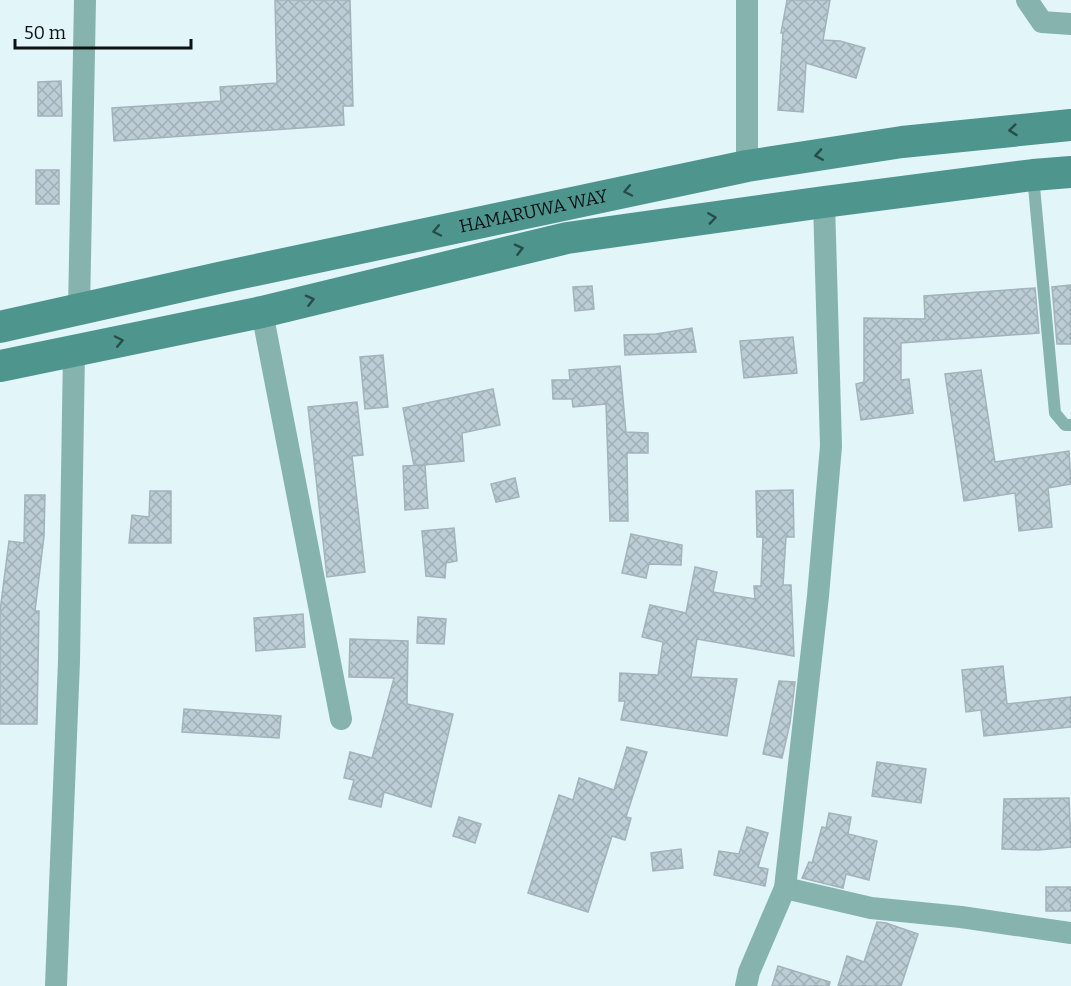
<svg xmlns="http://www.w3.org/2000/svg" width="1071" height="986" viewBox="0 0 1071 986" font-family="Bitter,serif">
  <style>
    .building { fill: url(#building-cross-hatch); stroke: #a3b3bb; stroke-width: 1.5 }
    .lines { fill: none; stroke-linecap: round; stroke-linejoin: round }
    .lane { stroke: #87b3ae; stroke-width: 12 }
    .street { stroke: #87b3ae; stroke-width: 22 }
    .secondary { stroke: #4e958d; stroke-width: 32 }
    .oneway { stroke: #294c49 }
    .labels { text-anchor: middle; stroke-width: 4.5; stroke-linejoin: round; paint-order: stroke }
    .street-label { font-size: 18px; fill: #0a1112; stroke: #e2f5f8 }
  </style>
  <defs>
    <pattern id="building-cross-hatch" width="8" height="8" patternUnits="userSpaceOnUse" patternTransform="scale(1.5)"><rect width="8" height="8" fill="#bdcdd5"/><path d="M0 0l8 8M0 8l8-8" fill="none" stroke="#a1afb6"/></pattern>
  </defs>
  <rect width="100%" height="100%" fill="#e2f5f8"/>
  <g class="building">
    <path d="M275,0H350L353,106H343L344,125L114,141L112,108L221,101L220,87L277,83Z"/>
    <path d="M787,0H830L823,40L840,41L865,48L856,78L806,63L803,112L778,110L783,33H781Z"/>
    <path d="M61,81L62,116H38V82Z"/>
    <rect x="36" y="170" width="23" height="34"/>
    <path d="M1071,285V344H1057L1052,287Z"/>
    <path d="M592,286L594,309L575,311L573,287Z"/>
    <path d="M1035,288L1039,333L901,343V380L909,379L913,413L861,420L856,384L864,382V318L925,319L924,296Z"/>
    <path d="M692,328L696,352L625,355L624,335L656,334Z"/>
    <path d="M793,337L797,373L744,378L740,341Z"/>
    <path d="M383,355L388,407L365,409L360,357Z"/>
    <path d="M620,366L626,432L648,433V453H627L628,521H610L606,404L573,407L572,399H553L552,380H570L569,370Z"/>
    <path d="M981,370L995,462L1069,451L1071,484L1048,488L1052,527L1019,531L1015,493L964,501L945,374Z"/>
    <path d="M493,389L500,425L462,433L464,461L414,466L403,408Z"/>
    <path d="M357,402L363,455L352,456L365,572L327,577L308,407Z"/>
    <path d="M425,465L428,508L405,510L403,466Z"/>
    <path d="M515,478L519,497L496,502L491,484Z"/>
    <path d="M793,490L794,537H786L783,585H791L794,656L697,639L691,677L737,679L727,736L621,720L625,701H619L620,673L658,675L663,642L642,637L650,605L686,613L695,567L717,572L713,592L755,599L754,586H761L763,537H757L756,491Z"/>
    <path d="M150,491H171V543H129L132,515L149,517Z"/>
    <path d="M25,495H45L44,536L35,611H39L37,724H0V611L9,541L24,543Z"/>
    <path d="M454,528L457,561L446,563L445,578L426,576L422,531Z"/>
    <path d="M631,534L682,545L681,565L649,564L646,578L622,573Z"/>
    <path d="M303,614L305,647L256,651L254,618Z"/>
    <path d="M418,617L446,619L444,644L417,643Z"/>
    <path d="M350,639L408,641L407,704L453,714L431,807L384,792L381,807L349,799L354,780L344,778L350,752L372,758L394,678L349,677Z"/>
    <path d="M1003,666L1007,704L1071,697V727L984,736L981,710L966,712L962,670Z"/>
    <path d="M779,681L795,682L790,723L782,758L763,754Z"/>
    <path d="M184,709L281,716L279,738L182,732Z"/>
    <path d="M627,747L647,752L626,817L631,818L625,840L612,836L588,912L528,893L559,795L573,800L579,778L614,790Z"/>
    <path d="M877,762L926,769L921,803L872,796Z"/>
    <path d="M1069,798L1071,847L1039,850L1002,849L1004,799Z"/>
    <path d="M829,813L851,817L848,834L877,841L869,880L846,874L843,888L802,878L809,862L812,863L822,827L826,828Z"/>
    <path d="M459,817L481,824L475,843L453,836Z"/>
    <path d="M747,827L768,833L758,867L768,869L765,886L714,875L719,851L739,854Z"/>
    <path d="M681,849L683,868L653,871L651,853Z"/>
    <rect x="1046" y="887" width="25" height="24"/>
    <path d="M877,922L886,923L918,934L901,986H838L847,956L864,962Z"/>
    <path d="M778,966L830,982L829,986H772Z"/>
  </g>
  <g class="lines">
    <path class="lane" d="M1033,176L1055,413L1065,425H1071"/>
    <g class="street">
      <path d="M747,0V166"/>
      <path d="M1027,0L1042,22L1071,24"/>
      <path d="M79,310L85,0"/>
      <path d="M262,312L341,719"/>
      <path d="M785,888L871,908L961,917L1071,933"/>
      <path d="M56,986L69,661L74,351"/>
      <path d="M746,986L749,972L785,888L818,596L831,446L824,202"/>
    </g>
    <g class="secondary">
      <path id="s1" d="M0,327L223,277L747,166L902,142L1071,125"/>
      <path d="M0,366L262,312L567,238L824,202L1033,175L1071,172"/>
    </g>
  </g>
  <defs><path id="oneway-chevron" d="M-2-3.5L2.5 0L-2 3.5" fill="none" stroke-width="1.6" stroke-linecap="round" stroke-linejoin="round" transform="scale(1.5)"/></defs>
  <g class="oneway">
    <use href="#oneway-chevron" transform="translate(1013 130) rotate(174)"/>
    <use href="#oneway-chevron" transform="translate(819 155) rotate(171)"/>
    <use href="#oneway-chevron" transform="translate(628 191) rotate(168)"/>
    <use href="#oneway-chevron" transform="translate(712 218) rotate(-8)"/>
    <use href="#oneway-chevron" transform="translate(437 231) rotate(168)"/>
    <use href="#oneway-chevron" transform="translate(519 249) rotate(-14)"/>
    <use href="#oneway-chevron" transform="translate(310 300) rotate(-14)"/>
    <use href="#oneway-chevron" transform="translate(119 341) rotate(-12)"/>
  </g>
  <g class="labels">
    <g class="street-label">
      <text dy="6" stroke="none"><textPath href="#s1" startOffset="546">HAMARUWA WAY</textPath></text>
    </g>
  </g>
  <path d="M15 39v9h176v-9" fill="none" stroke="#0a1112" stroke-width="3"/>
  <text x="24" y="39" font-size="18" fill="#0a1112" stroke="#e2f5f8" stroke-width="4.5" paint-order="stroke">50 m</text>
</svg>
